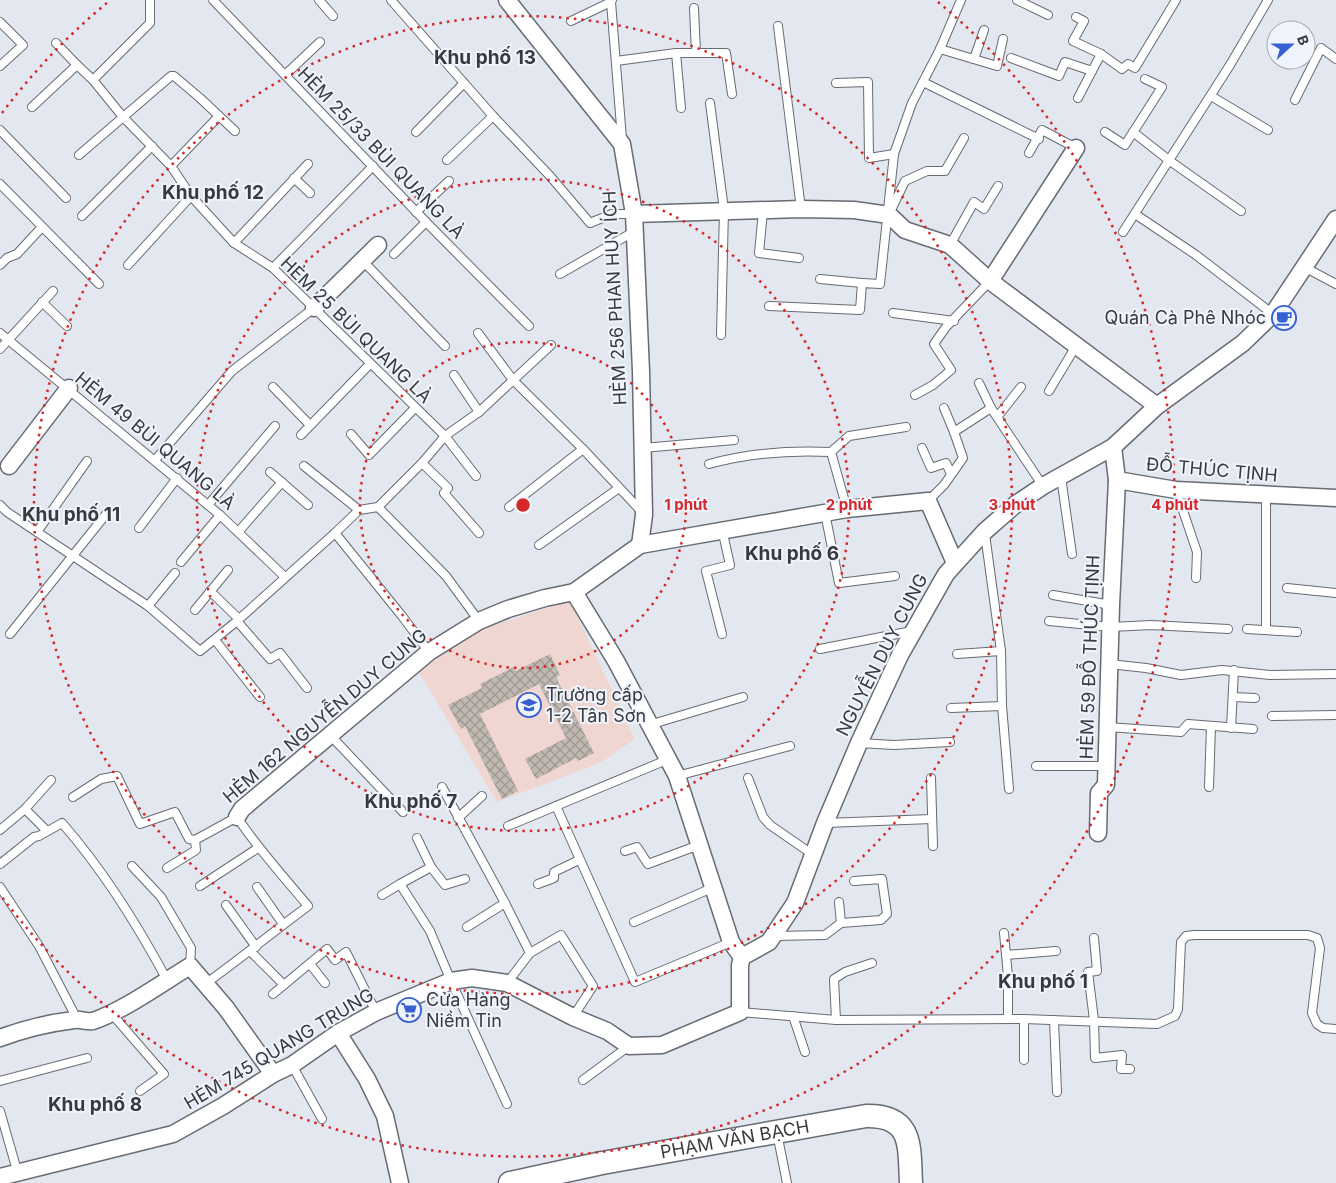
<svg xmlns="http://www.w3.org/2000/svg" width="1336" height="1183" viewBox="0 0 1336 1183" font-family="Inter,sans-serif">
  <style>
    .education { fill: #f0d6d0 }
    .building { fill: url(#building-cross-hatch) }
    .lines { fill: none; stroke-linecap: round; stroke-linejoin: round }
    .lane-casing { stroke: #676b72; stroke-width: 10 }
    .street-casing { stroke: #676b72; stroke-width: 19 }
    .secondary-casing { stroke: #676b72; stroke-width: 25 }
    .lane { stroke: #fff; stroke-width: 8 }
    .street { stroke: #fff; stroke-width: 16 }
    .secondary { stroke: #fff; stroke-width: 22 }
    .ring { fill: none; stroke: #d62828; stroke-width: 2.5; stroke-dasharray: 2.5 5 }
    .labels { text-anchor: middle; stroke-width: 4; stroke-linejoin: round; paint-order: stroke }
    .street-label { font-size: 18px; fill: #383a3e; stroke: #f0f4fd }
    .poi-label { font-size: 18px; fill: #383a3e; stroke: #f0f4fd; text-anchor: start }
    .neighbourhood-label { font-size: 19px; font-weight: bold; fill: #383a3e; stroke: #f0f4fd }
    .centre { fill: #d62828; stroke: #f0f4fd; stroke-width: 2.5 }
    .ring-label { font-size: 15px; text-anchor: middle; font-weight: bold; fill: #d62828; stroke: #f0f4fd; stroke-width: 4; stroke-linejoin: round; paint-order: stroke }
  </style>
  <defs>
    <pattern id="building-cross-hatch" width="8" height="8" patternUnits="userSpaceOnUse" patternTransform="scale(1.25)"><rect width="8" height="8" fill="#bfb9b1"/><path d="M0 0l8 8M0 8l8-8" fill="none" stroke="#9c9791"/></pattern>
  </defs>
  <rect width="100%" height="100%" fill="#e2e7f0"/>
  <path class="education" d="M570,601L635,739L600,763L497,802L418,671L482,629Z"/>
  <path class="building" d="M550,654L560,675L556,677L594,753L578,761L576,758L536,779L525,759L566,738L539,684L480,714L518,791L502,799L465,726L461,729L448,705L482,688L480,684L514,667L516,671Z"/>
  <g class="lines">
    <defs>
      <g id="lane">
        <path d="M213,0L426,222L529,326"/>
        <path d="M319,0L333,16"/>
        <path d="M391,0L493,116L550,176L590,223L612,214H634"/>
        <path d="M612,0L611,2L622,139"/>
        <path d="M1017,0L1048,15"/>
        <path d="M694,8L696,53"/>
        <path d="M1076,17L1084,21L1073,41L1101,54L1122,69L1128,64L1135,68L1176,0"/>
        <path d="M571,21L611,2"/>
        <path d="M0,22L23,45L0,66"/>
        <path d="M778,26L801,209"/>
        <path d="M56,43L77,65"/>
        <path d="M940,49L997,66L1003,39"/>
        <path d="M676,53L681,108"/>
        <path d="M1011,58L1059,76L1065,62L1092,71L1078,98"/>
        <path d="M974,59L984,30"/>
        <path d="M616,61L676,53H726L732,94"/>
        <path d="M1092,71L1101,54"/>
        <path d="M285,75L320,42"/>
        <path d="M93,80L150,23V0"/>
        <path d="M923,82L1039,139"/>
        <path d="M836,83L868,82L869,158L894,154"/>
        <path d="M1211,96L1268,130"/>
        <path d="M1295,100L1321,48L1336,59"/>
        <path d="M710,103L724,210L721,335"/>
        <path d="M32,107L77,65L93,80L123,117L171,166L191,196L234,243L273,268L445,436L476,476"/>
        <path d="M0,130L66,198"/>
        <path d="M416,132L464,83"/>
        <path d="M1105,132L1125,145L1162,87L1145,79"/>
        <path d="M1133,132L1170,161L1241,211"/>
        <path d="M1029,153L1042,130L1076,148"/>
        <path d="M79,155L171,76H174L200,98L235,131"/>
        <path d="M447,160L493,116"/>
        <path d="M171,166L219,116"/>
        <path d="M294,178L310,193"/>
        <path d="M0,184L99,284"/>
        <path d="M892,208L905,181L927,171H945L964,138"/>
        <path d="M763,211L759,253L799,258"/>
        <path d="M416,212L449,181"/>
        <path d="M1135,214L1196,255L1273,314"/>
        <path d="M82,216L152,146"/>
        <path d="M1123,232L1230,65L1268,0"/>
        <path d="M234,243L308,164"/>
        <path d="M950,245L974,202L984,209L998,186"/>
        <path d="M394,254L426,222"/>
        <path d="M362,260L445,346"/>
        <path d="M0,265L7,258L17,254L42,227"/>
        <path d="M128,265L191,196"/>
        <path d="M1304,267L1336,284"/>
        <path d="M273,268L373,166"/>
        <path d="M560,274L635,231"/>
        <path d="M820,279L862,283"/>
        <path d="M42,302L67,326"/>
        <path d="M769,306L860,310L862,283L880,284L894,154L912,103L940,49L961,0"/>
        <path d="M893,313L954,321"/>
        <path d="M0,333L220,515L285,577"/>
        <path d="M478,333L513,380L583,449L641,511"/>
        <path d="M0,349L53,291"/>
        <path d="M454,375L479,412"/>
        <path d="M979,383L991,408L1043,486"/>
        <path d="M273,387L310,425"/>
        <path d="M1049,391L1076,346"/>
        <path d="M915,395L933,385L951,370L934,344L946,327L990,281"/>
        <path d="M944,408L954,432"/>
        <path d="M998,416L1021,387"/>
        <path d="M351,434L369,455L415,408"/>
        <path d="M301,435L370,364"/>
        <path d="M643,448L734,440"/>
        <path d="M922,448L931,468L946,463L951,474"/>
        <path d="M831,452L847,509"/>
        <path d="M155,460L232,371L314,308"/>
        <path d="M422,463L448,488L444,493L479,533"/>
        <path d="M709,464C749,453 789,450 831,452L849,436L906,427"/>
        <path d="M304,466L359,510"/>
        <path d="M270,472L308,505"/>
        <path d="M1061,477L1072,554"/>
        <path d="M1176,490L1197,552L1196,578"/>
        <path d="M1266,496V629"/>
        <path d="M928,501L944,485L963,458L954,432L991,408"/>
        <path d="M0,505L7,512L148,606L200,651L237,621L335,533L359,510L378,507L422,463L445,436L479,412L551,345"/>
        <path d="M208,505L275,426"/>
        <path d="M378,507L446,576L479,621"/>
        <path d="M509,507L583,449"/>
        <path d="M825,513L839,583L895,576"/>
        <path d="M139,528L177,478"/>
        <path d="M239,531L282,482"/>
        <path d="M37,532L87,461"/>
        <path d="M335,533L402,616L429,652"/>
        <path d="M985,534L1001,651L1002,706L1009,789"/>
        <path d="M539,545L619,488"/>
        <path d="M181,562L220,515"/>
        <path d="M1287,588L1336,593"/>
        <path d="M210,591L239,619"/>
        <path d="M1053,595L1111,605"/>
        <path d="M148,606L175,573"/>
        <path d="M195,610L228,570"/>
        <path d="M237,621L270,659L280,653L307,688"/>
        <path d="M1049,621L1111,627L1151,625L1228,629"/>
        <path d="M1247,629L1297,632"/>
        <path d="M10,634L107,513"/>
        <path d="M722,634L706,571L730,565L722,529"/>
        <path d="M215,640L260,697"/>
        <path d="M820,649L912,631"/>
        <path d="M957,654L1001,651"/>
        <path d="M1109,664L1146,668L1181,675L1222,670L1270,675L1336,674"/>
        <path d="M1233,697L1255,698"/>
        <path d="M951,708L1002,706"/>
        <path d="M1272,716L1336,715"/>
        <path d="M649,725L743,697"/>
        <path d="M1107,727L1181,732L1188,724L1253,729"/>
        <path d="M1231,728L1234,670"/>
        <path d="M330,735L403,812"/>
        <path d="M859,743L894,745L950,742"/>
        <path d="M1036,766H1106"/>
        <path d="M677,776L790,746"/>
        <path d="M748,778L763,817L770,825L812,854"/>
        <path d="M931,778L933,846"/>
        <path d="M442,787L505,903L530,953L507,983"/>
        <path d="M1209,787L1211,726"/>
        <path d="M73,797L101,779L117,776L140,824L175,812L189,839L195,840"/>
        <path d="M556,806L635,982L731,942"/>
        <path d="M25,809L47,831"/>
        <path d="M458,818L482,796"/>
        <path d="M825,823L932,819"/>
        <path d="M508,826L669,759"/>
        <path d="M0,830L25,809L51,780"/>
        <path d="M417,838L431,867L445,885L465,879"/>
        <path d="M195,840L237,817C258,849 284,877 308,906C273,932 240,959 205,984"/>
        <path d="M625,851L637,847L648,864L699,845"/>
        <path d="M0,864L34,837L39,836L62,823C104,871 137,924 167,980"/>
        <path d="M132,866L161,897L191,948L190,966"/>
        <path d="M431,867L400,884L430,931L451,981L507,1104"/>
        <path d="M167,868L196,850L195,840"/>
        <path d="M538,884L554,878V872L579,860"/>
        <path d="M200,886L258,848"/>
        <path d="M0,887L39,946L77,1019"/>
        <path d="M257,887L283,924"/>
        <path d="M382,895L400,884"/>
        <path d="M839,902L841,923"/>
        <path d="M226,905L256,947"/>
        <path d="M634,922L712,888"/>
        <path d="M467,927L505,903"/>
        <path d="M1004,933L1008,976V1019"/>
        <path d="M774,936L825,935L841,923L881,920L887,914L882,879L854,881"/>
        <path d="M1094,938L1097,971L1088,972L1094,1020L1095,1058L1122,1055L1121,1069H1130"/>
        <path d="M251,952L284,985"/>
        <path d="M530,953L561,935L593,986L573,1017"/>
        <path d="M1006,955L1056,951"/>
        <path d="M310,964L325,983"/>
        <path d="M273,994L327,949L335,960L346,952L376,1012"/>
        <path d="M740,1012L836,1020L1024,1019L1157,1024L1175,1016L1178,1009L1181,942L1186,936L1194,935H1308L1317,938L1320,948L1312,1013L1317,1024L1323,1028L1336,1029"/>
        <path d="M111,1013L164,1074L140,1091"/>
        <path d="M793,1016L805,1052"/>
        <path d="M836,1020L834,979L845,972L872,963"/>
        <path d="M1054,1020L1057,1092"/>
        <path d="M1024,1060V1019"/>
        <path d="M292,1065L322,1119"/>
        <path d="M583,1080L629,1046"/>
        <path d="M0,1081L87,1058"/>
        <path d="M0,1111L18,1174"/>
        <path d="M777,1133L787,1183"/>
      </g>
      <g id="street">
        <path d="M507,0L622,144L634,214L641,371L644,515L640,545"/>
        <path d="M634,214L801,209L854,210L889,215L905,230L950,245L990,281L1157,406"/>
        <path d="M990,281L1076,148"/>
        <path d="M314,308L378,245"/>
        <path d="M1113,447L1117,480L1176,490L1336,498"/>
        <path d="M9,466L69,388"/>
        <path d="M574,592L616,661L677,776L731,942L742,957"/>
        <path d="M237,817L242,809L429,652L479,621L508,609L545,598L574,592L640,545L847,509L928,501L955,563"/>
        <path d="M1098,833L1099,793L1106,785L1111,605L1117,480"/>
        <path d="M338,1033L367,1079L385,1116L400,1183"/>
        <path d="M0,1038C24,1029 49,1023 74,1020C81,1019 87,1022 93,1021C123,1011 162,983 190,966L226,1008L273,1074"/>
        <path d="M0,1177L173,1134L223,1106L273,1074L292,1065L338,1033L376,1012L451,981L472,978L507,983L573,1017L607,1031L629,1046L662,1045L740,1012V965L742,957L769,942L795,903L825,823L859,743L900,655L946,574L984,532L1016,504L1043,486L1113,447L1157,406L1243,343L1273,314L1336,219"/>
      </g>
      <g id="secondary">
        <path id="s1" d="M510,1183L602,1163L866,1116C914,1115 909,1147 911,1183"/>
      </g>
    </defs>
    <use href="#lane" class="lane-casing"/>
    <use href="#street" class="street-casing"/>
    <use href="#secondary" class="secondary-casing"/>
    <use href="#lane" class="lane"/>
    <use href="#street" class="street"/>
    <use href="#secondary" class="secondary"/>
  </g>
  <g class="ring">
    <circle cx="523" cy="505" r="163"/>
    <circle cx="523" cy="505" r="326"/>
    <circle cx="523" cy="505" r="489"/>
    <path d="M2 113A652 652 0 0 1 108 2M938 2A652 652 0 1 1 2 897"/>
  </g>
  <defs>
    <symbol id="cafe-ring" viewBox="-11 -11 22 22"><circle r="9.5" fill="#f0f4fd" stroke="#3960d1" stroke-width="1.5"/><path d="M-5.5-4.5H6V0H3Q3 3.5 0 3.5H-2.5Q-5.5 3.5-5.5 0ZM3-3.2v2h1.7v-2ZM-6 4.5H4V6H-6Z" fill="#3960d1"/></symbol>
    <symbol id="school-ring" viewBox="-11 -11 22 22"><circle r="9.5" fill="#f0f4fd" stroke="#3960d1" stroke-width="1.5"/><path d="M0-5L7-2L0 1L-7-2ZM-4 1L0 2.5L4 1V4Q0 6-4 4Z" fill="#3960d1"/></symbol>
    <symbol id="supermarket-ring" viewBox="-11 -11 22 22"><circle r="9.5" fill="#f0f4fd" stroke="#3960d1" stroke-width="1.5"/><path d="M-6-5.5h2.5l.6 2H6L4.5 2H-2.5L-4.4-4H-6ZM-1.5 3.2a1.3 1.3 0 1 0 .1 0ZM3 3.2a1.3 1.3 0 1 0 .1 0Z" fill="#3960d1"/></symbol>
  </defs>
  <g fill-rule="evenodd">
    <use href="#cafe-ring" x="1270" y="304" width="28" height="28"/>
    <use href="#school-ring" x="515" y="691" width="28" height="28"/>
    <use href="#supermarket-ring" x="395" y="996" width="28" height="28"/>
  </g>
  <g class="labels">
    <g class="street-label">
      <text transform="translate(381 153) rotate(46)" y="6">HẺM 25/33 BÙI QUANG LÀ</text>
      <text transform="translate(615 298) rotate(-93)" y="6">HẺM 256 PHAN HUY ÍCH</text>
      <text transform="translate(356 330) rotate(44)" y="6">HẺM 25 BÙI QUANG LÀ</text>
      <text transform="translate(155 441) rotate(40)" y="6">HẺM 49 BÙI QUANG LÀ</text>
      <text transform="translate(1212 470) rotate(5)" y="6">ĐỖ THÚC TỊNH</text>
      <text transform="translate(882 655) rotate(-63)" y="6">NGUYỄN DUY CUNG</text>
      <text transform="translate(1090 657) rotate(-88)" y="6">HẺM 59 ĐỖ THÚC TỊNH</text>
      <text transform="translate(325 716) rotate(-40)" y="6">HẺM 162 NGUYỄN DUY CUNG</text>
      <text transform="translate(279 1049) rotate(-31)" y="6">HẺM 745 QUANG TRUNG</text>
      <text dy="6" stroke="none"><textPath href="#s1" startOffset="229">PHẠM VĂN BẠCH</textPath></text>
    </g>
    <g class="poi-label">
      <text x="1266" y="324" text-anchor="end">Quán Cà Phê Nhóc</text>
      <text x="546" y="701">Trường cấp<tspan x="546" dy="21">1-2 Tân Sơn</tspan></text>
      <text x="426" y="1006">Cửa Hàng<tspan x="426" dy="21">Niềm Tin</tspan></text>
    </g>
    <g class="neighbourhood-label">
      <text x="485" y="64">Khu phố 13</text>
      <text x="213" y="199">Khu phố 12</text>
      <text x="71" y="521">Khu phố 11</text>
      <text x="792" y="560">Khu phố 6</text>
      <text x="411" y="808">Khu phố 7</text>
      <text x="1043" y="988">Khu phố 1</text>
      <text x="95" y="1111">Khu phố 8</text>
    </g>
  </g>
  <circle cx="523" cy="505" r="8" class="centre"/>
  <g class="ring-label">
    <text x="686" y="510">1 phút</text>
    <text x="849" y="510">2 phút</text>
    <text x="1012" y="510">3 phút</text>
    <text x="1175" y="510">4 phút</text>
  </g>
  <g transform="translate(1291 45) rotate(69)"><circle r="24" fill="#f0f4fd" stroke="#a6aab1"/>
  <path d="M0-4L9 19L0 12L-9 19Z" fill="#3960d1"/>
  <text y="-8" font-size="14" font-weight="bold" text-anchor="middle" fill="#383a3e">B</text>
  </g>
</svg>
